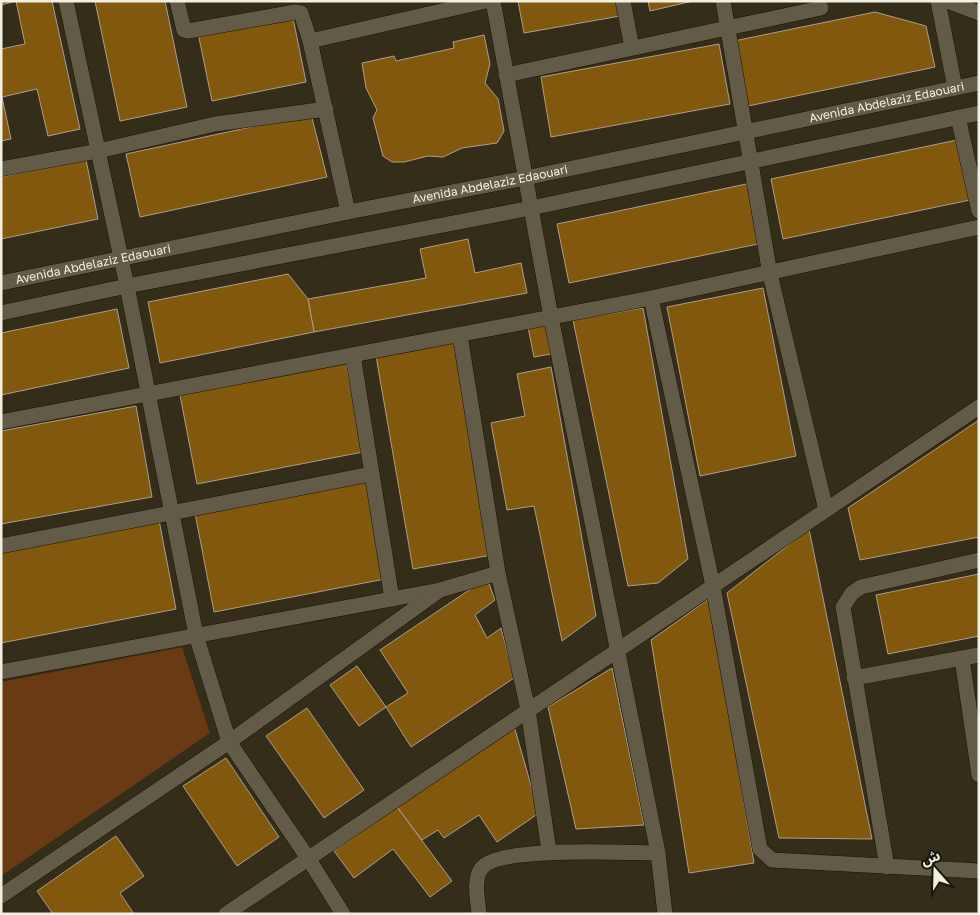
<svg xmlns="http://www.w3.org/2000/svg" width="980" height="915" viewBox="0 0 980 915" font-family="'Golos Text','Noto Sans Arabic',sans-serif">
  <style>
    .green { fill: #693a13 }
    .building { fill: #82580f; stroke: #ac9e8a }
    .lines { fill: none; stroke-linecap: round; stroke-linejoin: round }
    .minor-casing { stroke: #1a1504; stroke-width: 16 }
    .tertiary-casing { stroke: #1a1504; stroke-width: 16 }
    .minor { stroke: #615b47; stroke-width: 15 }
    .tertiary { stroke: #615b47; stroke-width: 15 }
    .labels { text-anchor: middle; stroke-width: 5; stroke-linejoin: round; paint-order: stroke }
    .street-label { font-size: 12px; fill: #f2efe3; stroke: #18160d }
  </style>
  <rect width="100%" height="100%" fill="#332d1a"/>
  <path class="green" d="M182,647L210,733L1,876V682Z"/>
  <g class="building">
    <path d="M1,1H52L80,129L48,136L37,89L2,97L11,139L1,141V49L25,44L16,1L1,5Z"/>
    <path d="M95,1H165L187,107L120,121Z"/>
    <path d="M518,1H617L620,16L524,33Z"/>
    <path d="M648,1H693L650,11Z"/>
    <path d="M875,12L926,26L935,67L748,106L734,41Z"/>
    <path d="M292,13L306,82L212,101L198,33Z"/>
    <path d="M484,35L490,64L485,83L498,99L504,131L497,143L462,148L443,157L428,156L404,162H392L383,156L373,118L377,110L366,88L362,63L394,56L396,61L454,48L453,42Z"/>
    <path d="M719,44L730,104L551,137L541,77Z"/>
    <path d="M311,114L327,177L140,217L126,154Z"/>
    <path d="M957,140L970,200L783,239L771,179Z"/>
    <path d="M86,160L98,219L1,239V177Z"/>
    <path d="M751,183L763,243L569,283L557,224Z"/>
    <path d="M468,239L475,273L521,263L527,293L314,332L308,299L426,278L420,249Z"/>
    <path d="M288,274L308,299L314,332L160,363L148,302Z"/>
    <path d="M763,288L796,456L700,476L667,307Z"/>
    <path d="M643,308L688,559L658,583L628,586L573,320Z"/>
    <path d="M117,309L129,368L1,395V333Z"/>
    <path d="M544,318L551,354L534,357L527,322Z"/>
    <path d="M454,342L492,555L413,569L376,356Z"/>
    <path d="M346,362L363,452L197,484L180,395Z"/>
    <path d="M551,367L596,616L562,641L534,506L507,510L491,423L525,416L517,374Z"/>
    <path d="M136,406L152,497L1,524V431Z"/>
    <path d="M979,420V537L860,560L848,508Z"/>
    <path d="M366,480L385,579L214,612L195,513Z"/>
    <path d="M159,520L176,609L1,643V551Z"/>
    <path d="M809,529L872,839L779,838L727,593Z"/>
    <path d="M979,574V636L888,654L876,595Z"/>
    <path d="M487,578L495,600L475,615L487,638L501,628L514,678L411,747L386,707L408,693L380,650Z"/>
    <path d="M710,598L754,863L689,873L651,640Z"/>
    <path d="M357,666L386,707L359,726L330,685Z"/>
    <path d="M612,668L644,825L576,829L548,707Z"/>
    <path d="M307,708L364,790L324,818L266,736Z"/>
    <path d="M514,726L539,813L497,842L479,815L444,838L438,830L422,840L397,807Z"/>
    <path d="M226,758L279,837L237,866L183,786Z"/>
    <path d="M397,807L452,881L430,897L393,849L354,878L334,851Z"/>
    <path d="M116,836L144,876L120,893L134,914H53L37,891Z"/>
  </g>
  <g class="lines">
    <defs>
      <g id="minor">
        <path d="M66,1L127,286L196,635L229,742L308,858L343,914"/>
        <path d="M177,1L184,30L188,31L295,12L301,13L310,41L348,212"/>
        <path d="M493,1L551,317L658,853L665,914"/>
        <path d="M623,1L632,48"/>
        <path d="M723,1L770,274L826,510"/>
        <path d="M310,41L486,1"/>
        <path d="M506,75L821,8"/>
        <path d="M958,117L979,211"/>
        <path d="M1,169L98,151L215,124L326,109"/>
        <path d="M651,298L713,586L760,849L772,860L979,871"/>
        <path d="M460,335L498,573L528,710L549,851"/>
        <path d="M353,355L392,599"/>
        <path d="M1,422L651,298L979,227"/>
        <path d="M1,546L371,474"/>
        <path d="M962,659L979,775"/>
        <path d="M1,672L440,590L498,573"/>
        <path d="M854,678L979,655"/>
        <path d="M887,867L843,607L852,593L861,587L979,560"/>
        <path d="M1,896L229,742L440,590"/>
        <path d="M226,914L979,407"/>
        <path d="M479,914C478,900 473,881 481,869C497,845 628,853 658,853"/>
      </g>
      <g id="tertiary">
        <path d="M938,1L955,88"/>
        <path d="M947,1L979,13"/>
        <path id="s1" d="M1,283L348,212L525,178L979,83"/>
        <path d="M1,313L127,286L531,208L979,113"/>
      </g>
    </defs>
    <use href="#minor" class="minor-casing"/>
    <use href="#tertiary" class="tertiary-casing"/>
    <use href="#minor" class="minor"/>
    <use href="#tertiary" class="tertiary"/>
  </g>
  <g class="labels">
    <g class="street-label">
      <text dy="4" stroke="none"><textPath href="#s1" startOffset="904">Avenida Abdelaziz Edaouari</textPath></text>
      <text dy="4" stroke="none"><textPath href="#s1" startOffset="499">Avenida Abdelaziz Edaouari</textPath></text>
      <text dy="4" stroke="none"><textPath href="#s1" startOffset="94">Avenida Abdelaziz Edaouari</textPath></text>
    </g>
  </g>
  <rect width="980" height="915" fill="none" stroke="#f2efe3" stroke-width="5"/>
  <g transform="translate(935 870) rotate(340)" stroke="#18160d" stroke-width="4" paint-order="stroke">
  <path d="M0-4L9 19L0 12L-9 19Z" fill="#f2efe3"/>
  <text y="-8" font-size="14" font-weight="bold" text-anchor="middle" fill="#f2efe3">ش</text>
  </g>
</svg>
